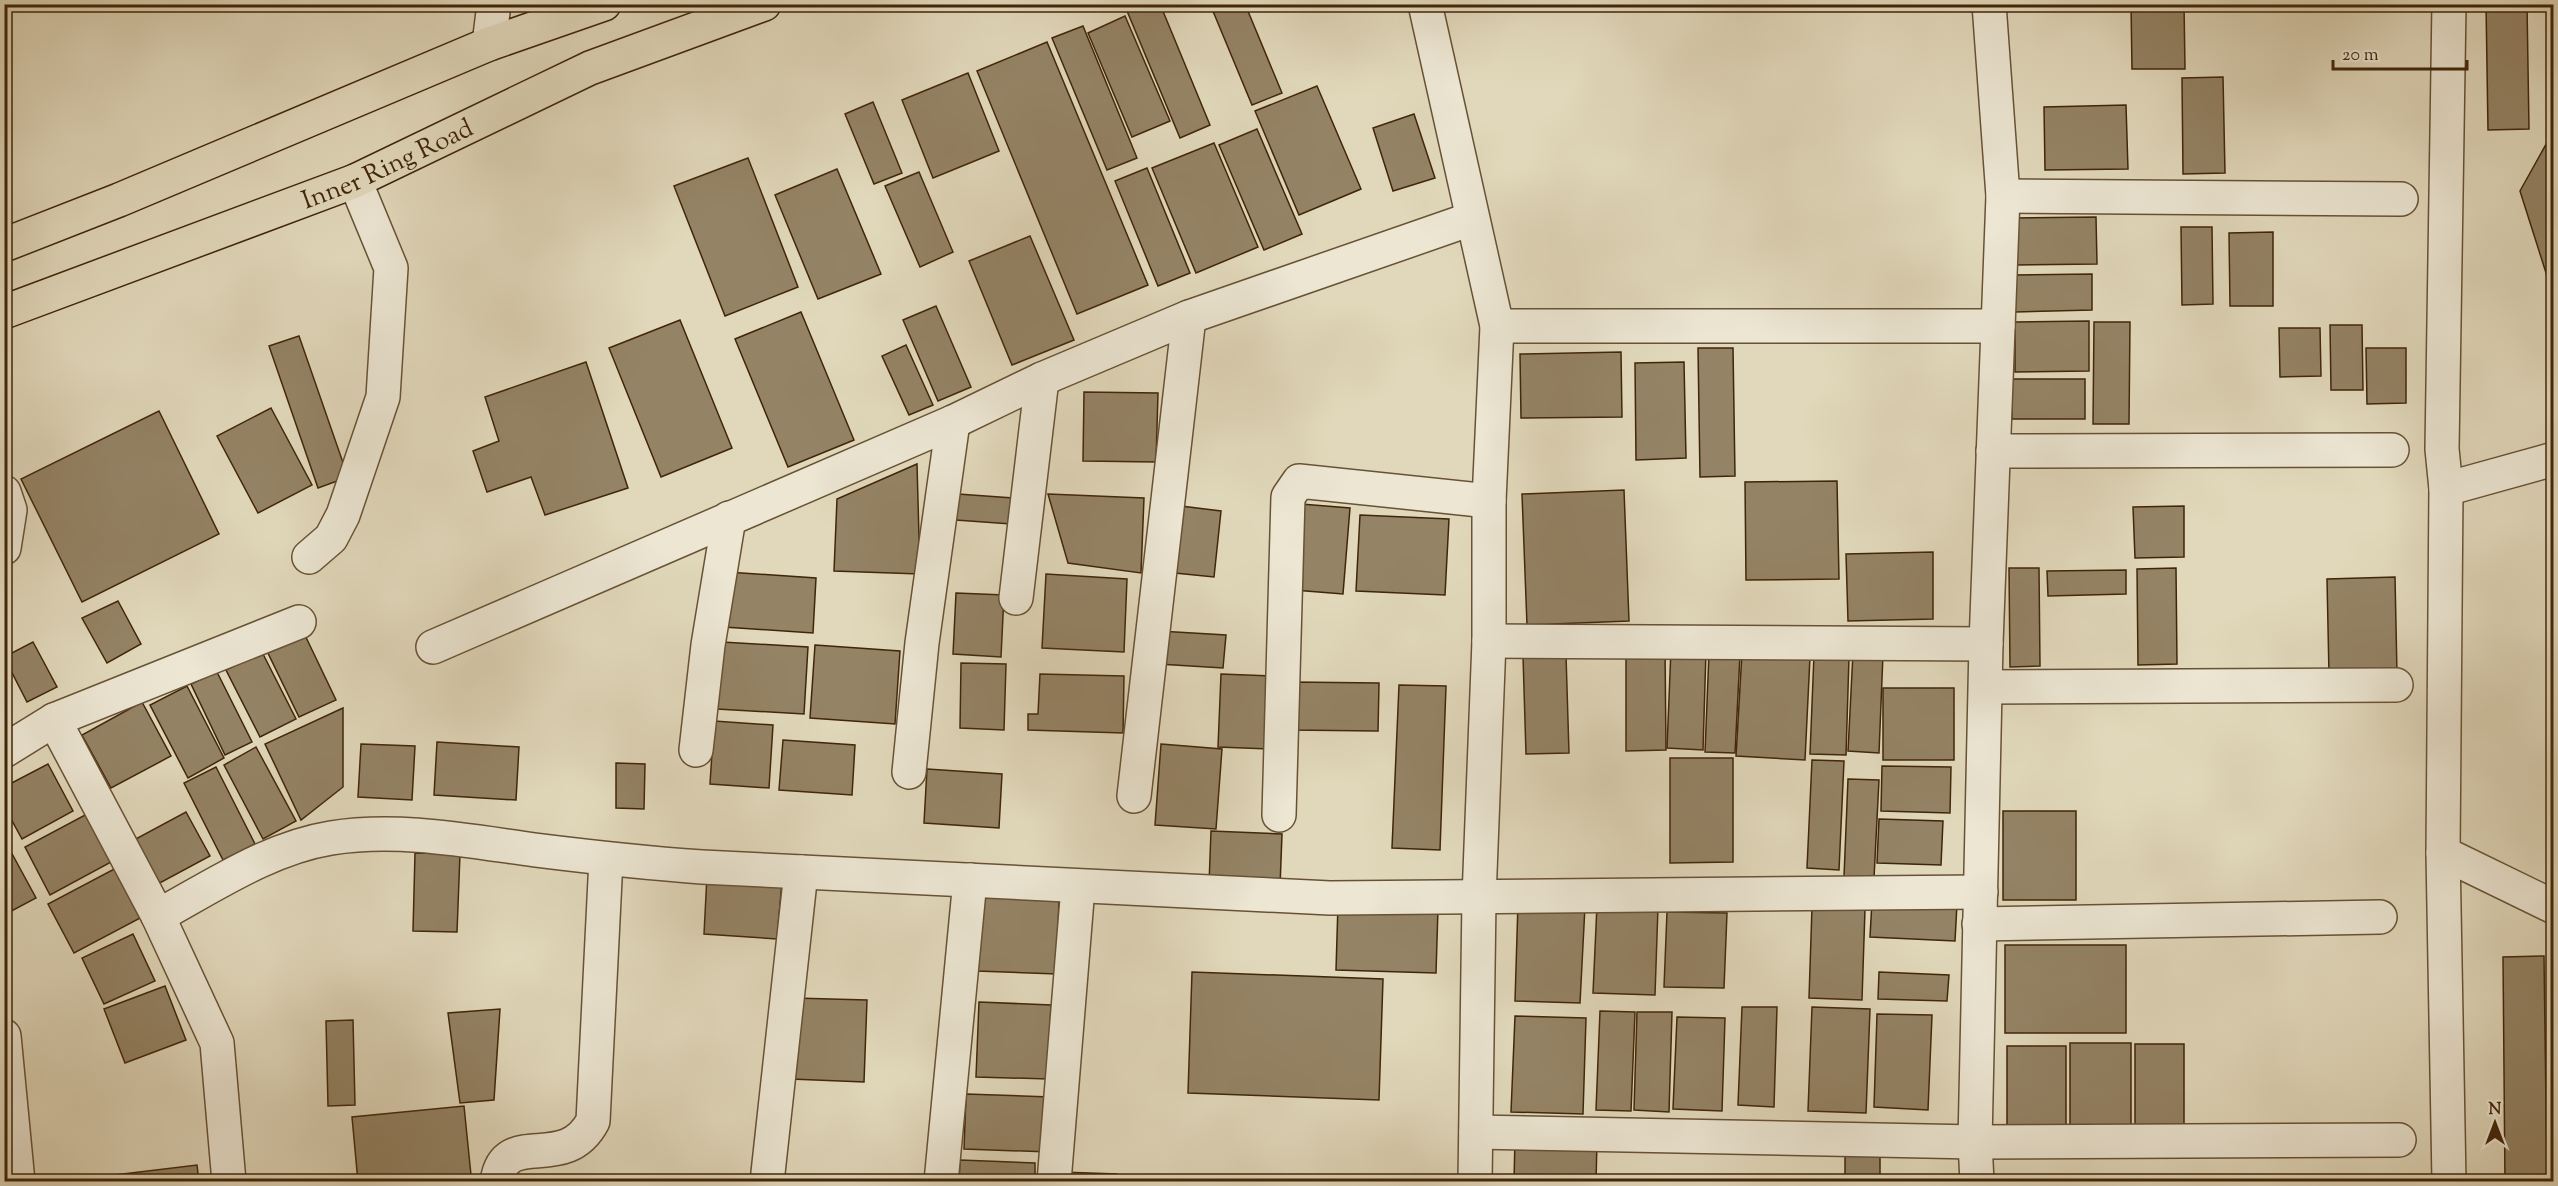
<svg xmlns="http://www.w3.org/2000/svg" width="2558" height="1186" viewBox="0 0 2558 1186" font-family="'Sorts Mill Goudy',serif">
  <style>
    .building { fill: #948365; stroke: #402608; stroke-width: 1.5 }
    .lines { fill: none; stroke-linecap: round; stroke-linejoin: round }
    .minor-casing { stroke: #685235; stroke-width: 36 }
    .highway-casing { stroke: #402608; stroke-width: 36 }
    .minor { stroke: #ece6d3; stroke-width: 33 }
    .highway { stroke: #e1d8bb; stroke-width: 33 }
    .labels { text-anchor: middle; stroke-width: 4.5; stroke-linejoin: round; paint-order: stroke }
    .street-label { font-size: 26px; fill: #402608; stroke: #ece6d3 }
  </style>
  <rect width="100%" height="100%" fill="#e1d8bb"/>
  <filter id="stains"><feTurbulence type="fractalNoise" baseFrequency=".00333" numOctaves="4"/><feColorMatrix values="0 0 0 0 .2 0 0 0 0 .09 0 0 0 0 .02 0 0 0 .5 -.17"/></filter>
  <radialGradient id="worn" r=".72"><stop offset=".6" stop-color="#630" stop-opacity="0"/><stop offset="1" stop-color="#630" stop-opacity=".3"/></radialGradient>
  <g class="building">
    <path d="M1129,4H1160L1210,125L1180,138L1125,6Z"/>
    <path d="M1210,4H1245L1282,93L1252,105Z"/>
    <path d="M2131,4H2184L2185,69H2132Z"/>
    <path d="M2486,4H2527L2529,129L2488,130Z"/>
    <path d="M1125,16L1170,121L1132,137L1088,33Z"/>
    <path d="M1083,26L1137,158L1107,170L1052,38Z"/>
    <path d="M1047,42L1148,285L1077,314L977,71Z"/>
    <path d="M968,73L999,151L933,178L902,100Z"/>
    <path d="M2223,77L2225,173L2183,174L2182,78Z"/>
    <path d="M1317,86L1361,189L1299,215L1255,111Z"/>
    <path d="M873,102L902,173L874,184L845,114Z"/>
    <path d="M2126,105L2128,169L2045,170L2044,107Z"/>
    <path d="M1414,114L1435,178L1393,191L1373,128Z"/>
    <path d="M1257,129L1302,234L1264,250L1219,145Z"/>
    <path d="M2554,130V298L2520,191Z"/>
    <path d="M1214,143L1258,247L1196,273L1152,168Z"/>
    <path d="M748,158L798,287L725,316L674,186Z"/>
    <path d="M1147,168L1190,273L1158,286L1115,181Z"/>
    <path d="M837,169L881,274L818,299L775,195Z"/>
    <path d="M919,172L953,252L920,267L885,186Z"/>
    <path d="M2096,217L2097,264L2015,265L2013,218Z"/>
    <path d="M2181,227H2212L2213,304L2182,305Z"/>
    <path d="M2273,232V306H2230L2229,233Z"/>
    <path d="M1030,236L1074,340L1012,365L969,261Z"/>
    <path d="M2092,274V310L2015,312L2014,275Z"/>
    <path d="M936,306L971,387L938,401L903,320Z"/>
    <path d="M801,312L854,440L788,467L735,339Z"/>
    <path d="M680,320L732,448L661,477L609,348Z"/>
    <path d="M2089,321V371L2015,372V322Z"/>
    <path d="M2094,322H2130L2129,424H2093Z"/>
    <path d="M2330,325H2362L2363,390H2331Z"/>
    <path d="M2279,328H2320L2321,376L2280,377Z"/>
    <path d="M299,336L348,477L318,488L269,346Z"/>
    <path d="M906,345L933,405L909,415L882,356Z"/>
    <path d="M1698,348H1733L1735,476L1700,477Z"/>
    <path d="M2366,348H2406V403L2367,404Z"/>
    <path d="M1621,352L1622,417L1521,418L1520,354Z"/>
    <path d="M586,362L628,488L545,515L531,477L487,492L473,451L499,441L485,397Z"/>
    <path d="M1684,362L1686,458L1636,460L1635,363Z"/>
    <rect x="2012" y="379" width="73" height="40"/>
    <path d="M1084,392L1158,393L1156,462L1083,461Z"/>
    <path d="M271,408L312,485L258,513L217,436Z"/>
    <path d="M159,411L219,534L82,602L21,479Z"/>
    <path d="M917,464L920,574L834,571L837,499Z"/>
    <path d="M1837,481L1839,579L1746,580L1745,482Z"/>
    <path d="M1624,490L1629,621L1527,625L1522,494Z"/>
    <path d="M944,493L1013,498L1011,524L942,519Z"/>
    <path d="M1048,494L1144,498L1141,573L1068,563Z"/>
    <path d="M1301,504L1350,508L1343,594L1294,590Z"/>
    <path d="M1173,505L1221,511L1214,577L1165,572Z"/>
    <path d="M2184,506V557L2135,558L2133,507Z"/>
    <path d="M1360,515L1449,519L1445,595L1356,591Z"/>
    <path d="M1933,552V619L1848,621L1846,554Z"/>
    <path d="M2009,568H2039L2040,666L2010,667Z"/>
    <path d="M2176,568L2177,664L2138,665L2137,569Z"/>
    <path d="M2126,570V594L2048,596L2047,571Z"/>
    <path d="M727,572L816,578L813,633L724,627Z"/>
    <path d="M1046,574L1127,579L1124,652L1042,648Z"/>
    <path d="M2395,577L2397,674L2329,675L2327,579Z"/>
    <path d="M956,593L1004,595L1001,657L953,654Z"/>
    <path d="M118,601L141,644L107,663L82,618Z"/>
    <path d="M302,629L336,700L299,717L265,647Z"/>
    <path d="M1159,631L1226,635L1223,668L1158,664Z"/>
    <path d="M33,642L57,687L27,702L4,657Z"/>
    <path d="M722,642L808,647L804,714L717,709Z"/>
    <path d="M815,645L900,651L895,724L810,718Z"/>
    <path d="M1626,649H1665L1666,750L1626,751Z"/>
    <path d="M1671,649L1706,651L1703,750L1667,748Z"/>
    <path d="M262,652L296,719L260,737L226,670Z"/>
    <path d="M1709,653L1740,655L1735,753L1705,752Z"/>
    <path d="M1742,653L1810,657L1805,760L1736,756Z"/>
    <path d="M1853,653L1883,654L1879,753L1848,751Z"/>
    <path d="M1566,655L1569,753L1526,754L1523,656Z"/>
    <path d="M1814,655L1849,657L1846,755L1810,754Z"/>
    <path d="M961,663L1006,664L1004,730L960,728Z"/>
    <path d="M217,672L252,742L225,755L191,684Z"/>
    <path d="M1040,674L1124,676L1123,733L1028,730V714H1038Z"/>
    <path d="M1221,674L1273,676L1269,749L1218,747Z"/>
    <path d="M1291,682L1379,683L1378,731L1290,730Z"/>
    <path d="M1399,685L1446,686L1440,850L1392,848Z"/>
    <path d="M187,686L224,758L188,778L150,705Z"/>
    <rect x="1883" y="688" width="71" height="72"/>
    <path d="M142,702L171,756L111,788L82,735Z"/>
    <path d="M343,708V787L301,820L265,744Z"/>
    <path d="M714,721L773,725L769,788L710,784Z"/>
    <path d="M783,740L855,745L852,795L779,790Z"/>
    <path d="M437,742L519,747L516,800L434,795Z"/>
    <path d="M361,744L415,746L412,800L358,797Z"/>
    <path d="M1161,744L1222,749L1216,829L1155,825Z"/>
    <path d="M256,747L296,821L263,839L224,765Z"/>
    <path d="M1670,758H1733V862L1670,863Z"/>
    <path d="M1812,760L1844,761L1839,870L1807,868Z"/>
    <path d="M616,763L645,764L644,809L616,808Z"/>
    <path d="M48,764L73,811L22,839L4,806V787Z"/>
    <path d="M1882,766L1951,767L1950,813L1881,811Z"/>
    <path d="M216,767L255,844L223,860L184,783Z"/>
    <path d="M927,769L1002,774L999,828L924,823Z"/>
    <path d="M1848,779L1879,780L1874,878L1844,877Z"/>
    <rect x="2003" y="811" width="73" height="89"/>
    <path d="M186,812L210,856L156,885L132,841Z"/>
    <path d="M87,814L113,861L50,895L25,847Z"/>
    <path d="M1879,819L1943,821L1941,865L1877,863Z"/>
    <path d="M1211,831L1282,834L1280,887L1209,884Z"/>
    <path d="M10,850L36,898L4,915V853Z"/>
    <path d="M415,853L460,854L457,932L413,931Z"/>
    <path d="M118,867L144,916L74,953L48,904Z"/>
    <path d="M707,875L782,881L777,939L704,934Z"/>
    <path d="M979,893L1059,896L1057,974L977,971Z"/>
    <path d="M1872,901L1957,904L1955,941L1870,937Z"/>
    <path d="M1518,903L1585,906L1580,1003L1515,1001Z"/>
    <path d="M1338,904L1438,908L1436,973L1336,970Z"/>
    <path d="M1597,905L1658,907L1655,995L1593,993Z"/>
    <path d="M1812,907L1865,909L1862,1000L1809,998Z"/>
    <path d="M1667,912L1727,913L1724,988L1664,987Z"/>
    <path d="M133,934L155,981L104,1004L82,958Z"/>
    <rect x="2005" y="945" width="121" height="88"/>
    <path d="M2544,956L2547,1182H2505L2503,957Z"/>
    <path d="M1192,972L1383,979L1379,1100L1188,1093Z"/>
    <path d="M1879,972L1949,975L1947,1001L1878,999Z"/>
    <path d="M165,986L186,1040L125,1063L104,1009Z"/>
    <path d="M794,998L867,1000L864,1082L791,1079Z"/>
    <path d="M979,1002L1051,1005L1048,1079L976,1077Z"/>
    <path d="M1742,1007H1777L1774,1107L1738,1105Z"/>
    <path d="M1812,1007L1870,1009L1866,1113L1808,1111Z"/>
    <path d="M500,1009L494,1100L460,1103L448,1013Z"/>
    <path d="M1600,1011L1635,1012L1631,1111L1596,1110Z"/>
    <path d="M1637,1012H1672L1669,1112L1634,1110Z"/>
    <path d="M1877,1014L1932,1015L1928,1110L1874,1107Z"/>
    <path d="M1515,1016L1586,1018L1583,1114L1511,1112Z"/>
    <path d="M1677,1017L1725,1018L1722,1111L1673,1109Z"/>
    <path d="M353,1020L355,1105L328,1106L326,1021Z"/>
    <rect x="2070" y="1043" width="61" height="83"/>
    <rect x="2135" y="1044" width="49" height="96"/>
    <rect x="2007" y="1046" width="59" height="90"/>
    <path d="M966,1094L1050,1097L1049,1152L964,1149Z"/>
    <path d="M464,1106L471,1175L405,1182H358L352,1117Z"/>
    <path d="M1515,1138L1597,1141L1596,1182H1514Z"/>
    <rect x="1845" y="1140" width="35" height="42"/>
    <path d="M960,1160L1035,1163V1182H959Z"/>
    <path d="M197,1165L199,1182H56Z"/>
    <path d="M1061,1172L1117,1174V1182H1060Z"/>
  </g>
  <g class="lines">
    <defs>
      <g id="minor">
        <path d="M1425,4L1497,326L1489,501V641L1479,898L1475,1182"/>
        <path d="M489,44L494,4"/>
        <path d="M2003,196L2401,199"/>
        <path d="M1497,326H1998"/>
        <path d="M1993,451L2392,450"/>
        <path d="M2446,489L2554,459"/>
        <path d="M4,492L10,510L4,548"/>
        <path d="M309,557L331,538L343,515L383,397L391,268L355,181"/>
        <path d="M1016,598L1042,379"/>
        <path d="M1489,641L1986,644"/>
        <path d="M433,647L953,422L1042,379L1189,317L1471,219"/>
        <path d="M1986,687L2396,685"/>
        <path d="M54,720L158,916L217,1043L229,1182"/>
        <path d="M696,750L708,645L729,518"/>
        <path d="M4,751L54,720L299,622"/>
        <path d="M909,772L922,643L953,422"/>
        <path d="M1134,796L1189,317"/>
        <path d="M1279,815L1288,497L1299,481L1489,501"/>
        <path d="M2443,853L2554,907"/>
        <path d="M158,916C213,886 269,848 331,838C398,827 469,841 535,850C591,857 646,863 702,867L1330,898L1981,892"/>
        <path d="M1979,924L2380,917"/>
        <path d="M4,1036L18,1182"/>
        <path d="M1476,1132L1975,1142L2399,1140"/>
        <path d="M497,1182C505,1125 564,1176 593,1121L606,859"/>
        <path d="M767,1182L801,872"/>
        <path d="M941,1182L970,880"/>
        <path d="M1054,1182L1078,887"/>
        <path d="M1977,1182L1975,1142L1986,644L2003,196L1989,4"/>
        <path d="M2449,1182L2443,853L2446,489L2442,449L2449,4"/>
      </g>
      <g id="highway">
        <path d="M4,245L119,200L489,44L604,4"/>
        <path id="s1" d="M4,312L355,181L590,68L764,4"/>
      </g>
    </defs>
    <use href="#minor" class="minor-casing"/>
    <use href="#highway" class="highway-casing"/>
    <use href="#minor" class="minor"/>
    <use href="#highway" class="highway"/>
  </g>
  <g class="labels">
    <g class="street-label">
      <text dy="9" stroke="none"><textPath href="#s1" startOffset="411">Inner Ring Road</textPath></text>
    </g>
  </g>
  <rect width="2558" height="1186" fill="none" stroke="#e1d8bb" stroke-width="24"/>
  <rect x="6" y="6" width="2546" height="1174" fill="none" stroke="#402608" stroke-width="3"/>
  <rect x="12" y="12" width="2534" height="1162" fill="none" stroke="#402608" stroke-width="1.5"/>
  <g transform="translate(2495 1123)" stroke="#ece6d3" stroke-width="4.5" paint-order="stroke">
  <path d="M0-4.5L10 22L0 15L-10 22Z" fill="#402608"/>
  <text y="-9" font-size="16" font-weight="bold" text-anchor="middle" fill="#402608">N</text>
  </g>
  <path d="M2333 60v9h134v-9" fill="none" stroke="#402608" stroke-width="3"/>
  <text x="2342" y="60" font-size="18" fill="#402608" stroke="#ece6d3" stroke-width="4.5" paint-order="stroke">20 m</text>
  <rect width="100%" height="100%" filter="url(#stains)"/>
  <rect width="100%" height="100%" fill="url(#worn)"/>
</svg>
